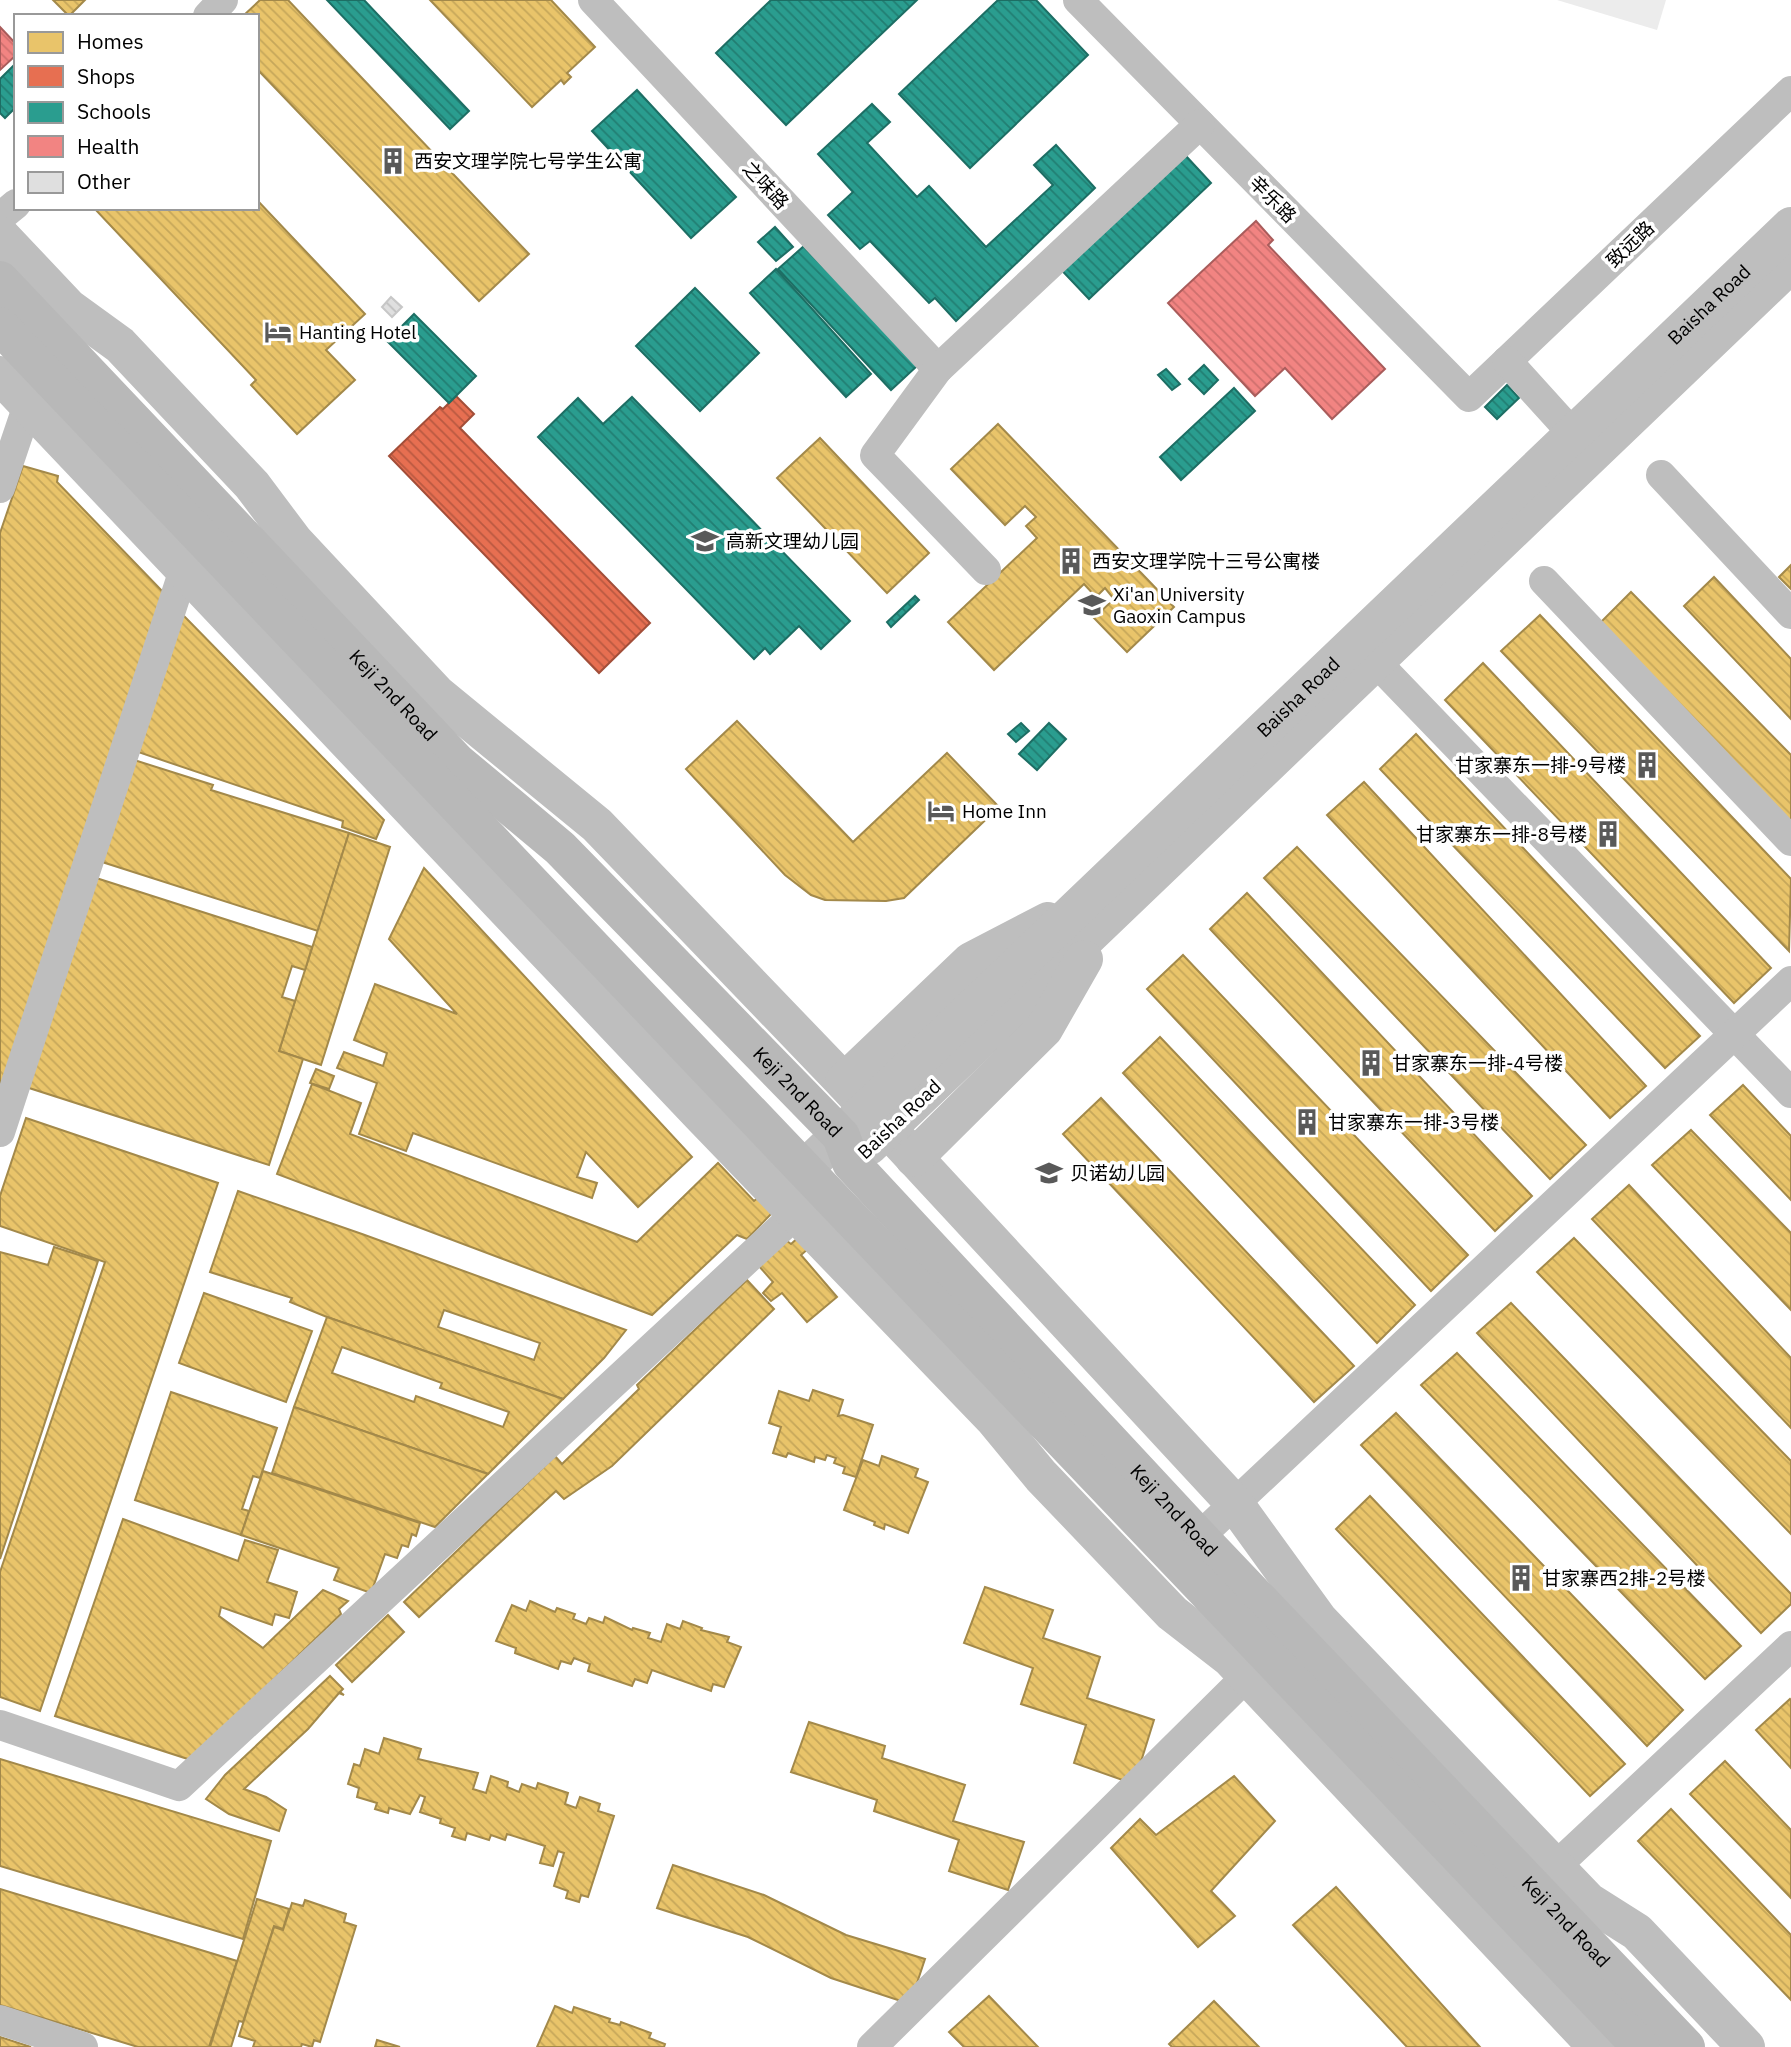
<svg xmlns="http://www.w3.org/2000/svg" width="1791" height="2047" viewBox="0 0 1791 2047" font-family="'IBM Plex Sans','Noto Sans SC',sans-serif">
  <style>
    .pitch { fill: #ececec }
    .homes { fill: url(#homes-back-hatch); stroke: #a3894a; stroke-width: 2; fill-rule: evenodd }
    .shops { fill: url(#shops-back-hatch); stroke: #a24e39; stroke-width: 2 }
    .schools { fill: url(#schools-back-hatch); stroke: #1d6e64; stroke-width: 2 }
    .health { fill: url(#health-back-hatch); stroke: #a95c5b; stroke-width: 2 }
    .building { fill: url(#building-back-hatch); stroke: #c7c7c7; stroke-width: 2 }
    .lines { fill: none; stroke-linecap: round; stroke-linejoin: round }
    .minor { stroke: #bebebe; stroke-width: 30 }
    .tertiary { stroke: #bebebe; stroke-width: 38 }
    .secondary { stroke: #b8b8b8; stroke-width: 38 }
    .labels { text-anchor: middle; stroke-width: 7; stroke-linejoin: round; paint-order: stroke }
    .poi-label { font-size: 19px; fill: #000; stroke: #fff; text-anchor: start }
    .street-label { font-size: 19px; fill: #000; stroke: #fff }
  </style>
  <defs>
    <pattern id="homes-back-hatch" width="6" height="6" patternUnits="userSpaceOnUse" patternTransform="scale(1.75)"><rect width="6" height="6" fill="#e9c46a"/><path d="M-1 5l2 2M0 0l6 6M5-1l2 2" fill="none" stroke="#c6a75a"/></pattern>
    <pattern id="shops-back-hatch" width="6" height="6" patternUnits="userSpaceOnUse" patternTransform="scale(1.75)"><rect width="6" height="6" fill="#e76f51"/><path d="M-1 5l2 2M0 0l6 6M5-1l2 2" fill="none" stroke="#b95941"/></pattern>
    <pattern id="schools-back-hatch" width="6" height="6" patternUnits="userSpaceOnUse" patternTransform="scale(1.75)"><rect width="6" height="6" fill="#2a9d8f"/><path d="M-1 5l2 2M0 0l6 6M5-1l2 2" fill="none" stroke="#227e72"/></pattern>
    <pattern id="health-back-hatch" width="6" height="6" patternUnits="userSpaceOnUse" patternTransform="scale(1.75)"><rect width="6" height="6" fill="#f28482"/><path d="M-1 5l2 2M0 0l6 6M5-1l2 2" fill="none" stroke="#ce706e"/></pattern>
    <pattern id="building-back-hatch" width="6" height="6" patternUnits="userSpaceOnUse" patternTransform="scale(1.75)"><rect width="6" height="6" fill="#dfdfdf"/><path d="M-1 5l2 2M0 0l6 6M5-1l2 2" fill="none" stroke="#bebebe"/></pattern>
  </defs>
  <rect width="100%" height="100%" fill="#fff"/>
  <path class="pitch" d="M1557,0H1666L1657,30Z"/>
  <g class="homes">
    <path d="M53,0H85L69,16Z"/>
    <path d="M260,0H288L529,254L479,301L257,69V16H243Z"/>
    <path d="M430,0H551L595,47L567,73L571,77L564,84L561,80L532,107Z"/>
    <path d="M257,200L365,314L326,350L355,380L297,434L251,385L256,380L94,208H257Z"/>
    <path d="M998,424L1174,607L1127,652L1094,618L1114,599L1105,588L1096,597L1084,584L994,670L948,622L1037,538L1026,526L1036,517L1025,506L1005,525L951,469Z"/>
    <path d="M820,438L929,553L887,593L777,478Z"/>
    <path d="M23,466L58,476L57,482L165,594L0,1106V533Z"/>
    <path d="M1791,565V589L1779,577Z"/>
    <path d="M1714,577L1791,659V719L1684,606Z"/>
    <path d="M1631,592L1791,755V830L1597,626Z"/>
    <path d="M183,615L384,820L376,839L342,827L343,821L135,751Z"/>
    <path d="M1540,615L1791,879L1789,951L1501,651Z"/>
    <path d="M1483,663L1771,968L1734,1003L1445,700Z"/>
    <path d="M737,721L853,842L947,753L999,807L904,898L886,901L825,900L811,895L785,875L686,769Z"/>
    <path d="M1416,734L1700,1036L1665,1068L1380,769Z"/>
    <path d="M131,759L213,785L211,790L349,833L318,931L99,861Z"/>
    <path d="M1364,782L1646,1086L1610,1118L1327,815Z"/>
    <path d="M349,833L390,847L321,1065L279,1051Z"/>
    <path d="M1297,847L1586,1145L1550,1179L1264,878Z"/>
    <path d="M424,868L692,1157L638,1207L586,1152L577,1177L597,1183L592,1198L413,1133L406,1151L359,1134L377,1083L337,1068L344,1052L383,1066L387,1053L354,1040L375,984L457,1014L389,939Z"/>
    <path d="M93,877L312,947L305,970L292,966L282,997L295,1001L279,1051L303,1059L269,1165L26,1087Z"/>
    <path d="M1247,893L1532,1196L1495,1231L1210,929Z"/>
    <path d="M1183,955L1468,1255L1431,1291L1147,989Z"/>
    <path d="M1160,1037L1415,1305L1377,1343L1123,1073Z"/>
    <path d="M316,1069L334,1076L329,1089L310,1083Z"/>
    <path d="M312,1084L361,1103L350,1134L637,1242L718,1163L754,1201L760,1196L773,1212L747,1239L737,1235L652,1315L277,1174Z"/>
    <path d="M1743,1085L1791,1136V1200L1710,1115Z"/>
    <path d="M1101,1098L1354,1366L1314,1402L1063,1134Z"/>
    <path d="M26,1118L218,1183L40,1711L0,1697V1572L105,1262L0,1226V1196Z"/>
    <path d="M1691,1130L1791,1233V1310L1652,1165Z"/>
    <path d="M1629,1185L1791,1358V1428L1592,1219Z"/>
    <path d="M238,1191L362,1234L626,1330L604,1358L563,1399L327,1317L290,1302L292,1298L210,1272ZM444,1310L540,1343L534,1360L438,1327Z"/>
    <path d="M799,1237L809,1248L801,1255L837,1297L807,1322L782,1293L771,1301L763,1293L773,1282L758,1265L787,1241L791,1244Z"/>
    <path d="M1574,1238L1791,1461V1534L1537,1272Z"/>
    <path d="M54,1247L98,1261L0,1559V1252L48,1265Z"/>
    <path d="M747,1280L774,1309L612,1466L564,1499L556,1491L419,1617L404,1602L555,1456L562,1464L639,1389L637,1385Z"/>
    <path d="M204,1293L312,1331L286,1402L179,1363Z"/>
    <path d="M1511,1303L1791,1594V1604L1761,1633L1477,1333Z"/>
    <path d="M327,1317L563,1399L488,1474L294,1407ZM342,1347L442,1383L440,1388L509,1412L503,1427L416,1396L414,1402L332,1373Z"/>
    <path d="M1457,1353L1741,1646L1705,1679L1421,1385Z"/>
    <path d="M813,1390L843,1400L838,1416L843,1415L873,1425L856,1477L843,1473L845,1467L834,1463L836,1458L827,1455L825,1460L815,1457L814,1462L788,1453L786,1457L773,1453L781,1427L769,1423L779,1391L809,1401Z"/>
    <path d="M171,1392L277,1428L260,1478L253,1476L242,1509L249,1511L241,1535L135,1500Z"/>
    <path d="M294,1407L488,1474L435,1527L272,1473Z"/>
    <path d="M1396,1413L1683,1710L1647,1746L1361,1445Z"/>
    <path d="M882,1456L918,1469L915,1477L928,1482L908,1533L885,1524L884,1529L874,1525L875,1522L844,1510L863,1460L879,1466Z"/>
    <path d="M263,1471L420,1523L416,1536L412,1534L408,1547L402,1545L397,1558L385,1554L371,1593L334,1580L339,1568L241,1535Z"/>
    <path d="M1370,1496L1625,1764L1590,1796L1336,1529Z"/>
    <path d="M123,1519L238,1561L245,1540L278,1550L267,1582L297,1592L289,1618L275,1614L272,1625L221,1607L219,1616L263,1648L323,1590L348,1601L339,1609L341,1614L191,1760L55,1716Z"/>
    <path d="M985,1587L1053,1610L1043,1638L1100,1657L1087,1698L1154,1720L1134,1784L1074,1763L1086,1725L1021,1704L1033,1668L964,1643Z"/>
    <path d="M530,1601L555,1612L557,1608L575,1614L573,1619L586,1624L589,1618L603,1623L605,1617L632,1630L633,1628L650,1633L648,1638L661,1642L667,1624L680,1629L683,1621L702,1628L701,1630L729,1637L727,1642L741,1647L724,1687L713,1684L711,1691L652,1670L647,1683L635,1679L632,1686L588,1671L590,1664L574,1658L571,1664L561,1661L558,1669L515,1653L516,1648L496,1641L512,1605L526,1611Z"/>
    <path d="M388,1615L404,1632L352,1682L336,1665Z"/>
    <path d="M330,1676L343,1689L340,1692L344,1695L339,1693L308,1729L244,1789L266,1797L286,1810L279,1831L229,1814L206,1799L225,1775Z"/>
    <path d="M1790,1699L1791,1700V1768L1756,1730Z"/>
    <path d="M809,1722L885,1746L882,1758L965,1785L953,1821L1024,1842L1008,1890L949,1871L959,1840L874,1811L877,1800L791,1772Z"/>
    <path d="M384,1738L421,1749L418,1759L478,1773L473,1789L486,1793L491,1776L508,1782L507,1787L519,1792L522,1784L536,1789L538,1783L568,1793L565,1804L576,1808L580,1797L600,1804L598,1811L614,1816L588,1897L581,1895L579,1902L566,1898L568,1891L554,1886L564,1853L558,1851L553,1866L540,1863L545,1846L507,1834L505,1840L491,1835L489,1840L467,1833L465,1840L452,1836L455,1828L440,1823L441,1819L420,1812L425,1797L420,1795L410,1814L389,1808L388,1813L375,1809L377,1803L357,1797L359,1788L348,1784L354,1764L360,1766L365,1749L379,1754Z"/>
    <path d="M0,1759L271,1841L243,1939L0,1866Z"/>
    <path d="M1725,1761L1791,1830V1898L1690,1794Z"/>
    <path d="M1234,1776L1275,1821L1211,1891L1235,1916L1198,1947L1111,1848L1140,1819L1156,1835Z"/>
    <path d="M1671,1809L1791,1935V2000L1638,1841Z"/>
    <path d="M673,1865L764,1895L846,1935L925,1959L910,2004L831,1978L748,1937L657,1908Z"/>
    <path d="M1336,1887L1480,2047H1407L1293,1925Z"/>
    <path d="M0,1889L237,1961L209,2047H138L0,2005Z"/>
    <path d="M257,1899L289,1909L283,1929L274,1926L243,2022L239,2021L231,2047H210Z"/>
    <path d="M305,1900L346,1914L344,1922L356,1926L320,2042L314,2040L312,2047L302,2044L301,2047H253L255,2041L239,2036L274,1927L283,1930L292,1903L303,1906Z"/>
    <path d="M989,1996L1038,2047H964L949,2032Z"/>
    <path d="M1214,2001L1259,2047H1172L1169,2044Z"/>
    <path d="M555,2006L572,2013L574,2007L610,2019L609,2022L620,2025L621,2022L651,2033L649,2038L665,2044L664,2047H537Z"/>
    <path d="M0,2037L31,2047H0Z"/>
    <path d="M377,2040L400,2047H375Z"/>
  </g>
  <path class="shops" d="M456,396L474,414L460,428L650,623L599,673L389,456L440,407L443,409Z"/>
  <g class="schools">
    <path d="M327,0H364L469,111L450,129Z"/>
    <path d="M771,0H917L786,125L716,53Z"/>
    <path d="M998,0H1036L1088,55L970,168L899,94Z"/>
    <path d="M15,64L16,107L5,118L0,113V79Z"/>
    <path d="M637,90L736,197L691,238L592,131Z"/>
    <path d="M872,104L890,122L867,143L917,197L929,186L986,247L1053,185L1034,165L1056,145L1095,188L956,321L935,298L929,303L870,241L860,249L828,215L853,192L818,154Z"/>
    <path d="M1174,143L1211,183L1089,299L1051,259Z"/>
    <path d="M775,227L793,247L776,261L758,242Z"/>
    <path d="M804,246L917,366L891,390L778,269Z"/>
    <path d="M776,269L871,374L846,397L750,293Z"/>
    <path d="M695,288L759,353L700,411L636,346Z"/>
    <path d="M414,314L476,376L449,403L387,341Z"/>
    <path d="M1204,365L1218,380L1204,394L1189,379Z"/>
    <path d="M1166,369L1180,384L1172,390L1158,375Z"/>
    <path d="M1507,385L1519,398L1497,419L1485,407Z"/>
    <path d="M1234,388L1255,411L1181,480L1160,457Z"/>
    <path d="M632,397L850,621L821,649L799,626L770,654L765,648L754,659L538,437L578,398L603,424Z"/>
    <path d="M915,596L919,600L891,627L887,622Z"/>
    <path d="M1021,723L1029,731L1016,742L1008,734Z"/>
    <path d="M1049,723L1066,739L1037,770L1019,754Z"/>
  </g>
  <g class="health">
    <path d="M0,27L16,44V55L0,70Z"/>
    <path d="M1256,221L1273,240L1268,245L1385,369L1332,419L1285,368L1255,396L1168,303Z"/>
  </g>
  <path class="building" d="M391,297L402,307L392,317L382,307Z"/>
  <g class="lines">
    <g class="minor">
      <path d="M593,0L938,369"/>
      <path d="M1078,0L1469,397L1791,91"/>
      <path d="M208,16L223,0"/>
      <path d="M0,217L16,204"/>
      <path d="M1507,361L1573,434"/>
      <path d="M1661,475L1791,614"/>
      <path d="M0,488L28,405"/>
      <path d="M986,570L875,455L938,369L1200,124"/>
      <path d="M1544,581L1791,841"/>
      <path d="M1375,661L1791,1093"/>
      <path d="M0,1132L184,570"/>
      <path d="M1199,1537L1791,981"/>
      <path d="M0,1725L179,1786L810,1201"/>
      <path d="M1555,1867L1791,1646"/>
      <path d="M0,2020L83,2047"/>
      <path d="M872,2047L1247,1676"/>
    </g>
    <g class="tertiary">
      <path d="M0,235L69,308L120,345L252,485L294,541L437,694L597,825L844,1082L1235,1504L1319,1620L1588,1901L1637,1932L1746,2047"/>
      <path d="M0,375L699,1113L993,1418L1041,1476L1172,1613L1230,1658L1597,2047"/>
      <path d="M844,1082L971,961L1048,921"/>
      <path d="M869,1146L1791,264"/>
      <path d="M914,1158L1044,1029L1084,959"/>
      <path id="s1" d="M805,1168L1791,226"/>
    </g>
    <g class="secondary">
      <path id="s2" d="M0,280L457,762L560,848L841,1136L851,1163L1199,1537L1686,2047"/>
      <path d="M0,326L1641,2047"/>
    </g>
  </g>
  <defs>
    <symbol id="building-bare" viewBox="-9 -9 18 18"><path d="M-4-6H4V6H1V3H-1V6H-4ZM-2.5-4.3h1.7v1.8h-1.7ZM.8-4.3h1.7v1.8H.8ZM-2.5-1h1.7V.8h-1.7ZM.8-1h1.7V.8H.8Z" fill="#595959" stroke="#fff" stroke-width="2.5" paint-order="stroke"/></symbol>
    <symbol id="hotel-bare" viewBox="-9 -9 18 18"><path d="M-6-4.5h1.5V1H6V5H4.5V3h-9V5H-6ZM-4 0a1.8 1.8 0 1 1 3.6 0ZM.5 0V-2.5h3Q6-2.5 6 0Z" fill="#595959" stroke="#fff" stroke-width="2.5" paint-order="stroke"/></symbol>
    <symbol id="school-bare" viewBox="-9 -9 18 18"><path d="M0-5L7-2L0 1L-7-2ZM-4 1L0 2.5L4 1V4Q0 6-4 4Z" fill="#595959" stroke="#fff" stroke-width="2.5" paint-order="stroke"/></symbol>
    <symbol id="university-bare" viewBox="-9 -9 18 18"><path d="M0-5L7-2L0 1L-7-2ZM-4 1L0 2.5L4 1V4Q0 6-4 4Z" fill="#595959" stroke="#fff" stroke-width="2.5" paint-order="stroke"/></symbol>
  </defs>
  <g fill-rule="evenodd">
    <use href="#building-bare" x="374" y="142" width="38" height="38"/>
    <use href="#hotel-bare" x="259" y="313" width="38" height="38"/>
    <use href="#school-bare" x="686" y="522" width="38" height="38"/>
    <use href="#building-bare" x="1052" y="542" width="38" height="38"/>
    <use href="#university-bare" x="1073" y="586" width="38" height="38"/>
    <use href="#building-bare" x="1628" y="746" width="38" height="38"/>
    <use href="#hotel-bare" x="922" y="792" width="38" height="38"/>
    <use href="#building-bare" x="1589" y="815" width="38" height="38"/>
    <use href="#building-bare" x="1352" y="1044" width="38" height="38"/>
    <use href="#building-bare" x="1288" y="1103" width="38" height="38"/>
    <use href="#school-bare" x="1030" y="1154" width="38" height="38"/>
    <use href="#building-bare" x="1502" y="1559" width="38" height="38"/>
  </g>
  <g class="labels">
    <g class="poi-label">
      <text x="414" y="168">西安文理学院七号学生公寓</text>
      <text x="299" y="339">Hanting Hotel</text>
      <text x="726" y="548">高新文理幼儿园</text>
      <text x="1092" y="568">西安文理学院十三号公寓楼</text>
      <text x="1113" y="601">Xi'an University<tspan x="1113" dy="22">Gaoxin Campus</tspan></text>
      <text x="1626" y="772" text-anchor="end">甘家寨东一排-9号楼</text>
      <text x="962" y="818">Home Inn</text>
      <text x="1587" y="841" text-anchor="end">甘家寨东一排-8号楼</text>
      <text x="1392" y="1070">甘家寨东一排-4号楼</text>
      <text x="1328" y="1129">甘家寨东一排-3号楼</text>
      <text x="1070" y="1180">贝诺幼儿园</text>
      <text x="1542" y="1585">甘家寨西2排-2号楼</text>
    </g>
    <g class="street-label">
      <text transform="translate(766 185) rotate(47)" y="7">之味路</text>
      <text transform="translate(1273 199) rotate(45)" y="7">辛乐路</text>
      <text transform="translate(1630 244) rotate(-44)" y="7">致远路</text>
      <text dy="7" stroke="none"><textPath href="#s1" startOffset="1250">Baisha Road</textPath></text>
      <text dy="7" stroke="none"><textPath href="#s2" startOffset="572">Keji 2nd Road</textPath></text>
      <text dy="7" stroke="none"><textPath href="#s1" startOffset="682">Baisha Road</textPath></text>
      <text dy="7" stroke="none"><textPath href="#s2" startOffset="1139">Keji 2nd Road</textPath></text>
      <text transform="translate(899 1119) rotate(-43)" y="7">Baisha Road</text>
      <text dy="7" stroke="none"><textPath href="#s2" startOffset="1704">Keji 2nd Road</textPath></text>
      <text dy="7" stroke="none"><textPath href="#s2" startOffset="2272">Keji 2nd Road</textPath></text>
    </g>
  </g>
  <rect x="14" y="14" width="245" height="196" fill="#ffffff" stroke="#999999" stroke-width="2"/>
  <rect x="28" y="32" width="35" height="21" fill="#e9c46a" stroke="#999999" stroke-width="2"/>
  <text x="77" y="49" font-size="21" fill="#000000">Homes</text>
  <rect x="28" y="66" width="35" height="21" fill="#e76f51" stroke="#999999" stroke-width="2"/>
  <text x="77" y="84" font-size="21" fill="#000000">Shops</text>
  <rect x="28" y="102" width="35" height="21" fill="#2a9d8f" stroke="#999999" stroke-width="2"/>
  <text x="77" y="119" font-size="21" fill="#000000">Schools</text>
  <rect x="28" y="136" width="35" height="21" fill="#f28482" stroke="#999999" stroke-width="2"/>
  <text x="77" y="154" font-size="21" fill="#000000">Health</text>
  <rect x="28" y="172" width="35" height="21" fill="#dfdfdf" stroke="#999999" stroke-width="2"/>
  <text x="77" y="189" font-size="21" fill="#000000">Other</text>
</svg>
